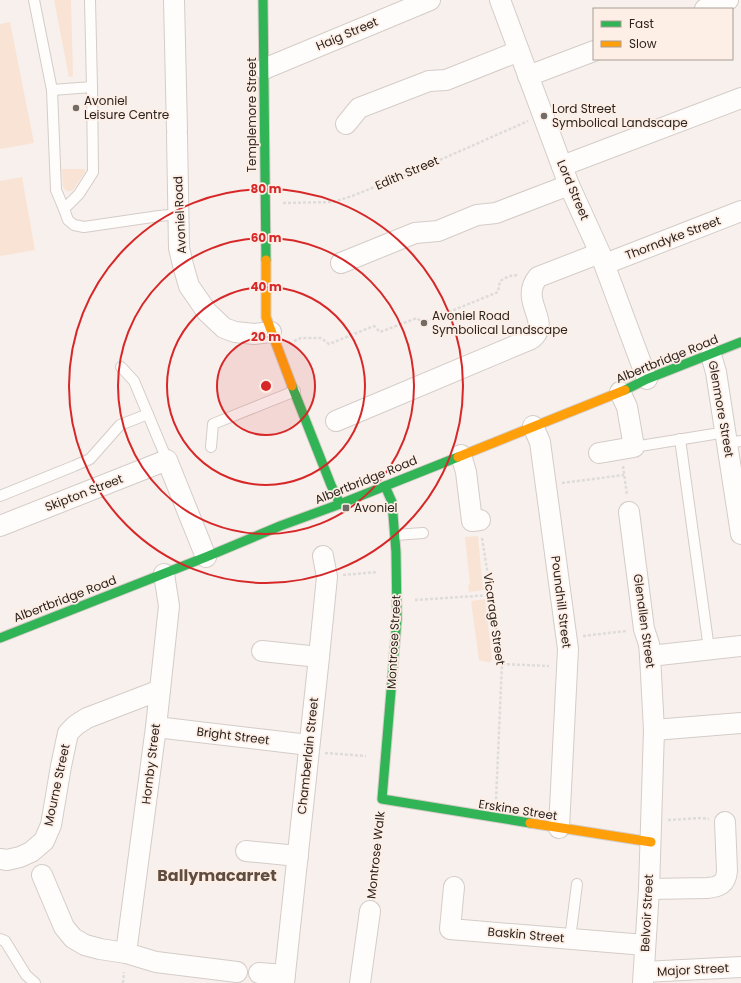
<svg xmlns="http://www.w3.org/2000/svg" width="741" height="983" viewBox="0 0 741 983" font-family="Poppins,sans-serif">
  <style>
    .green { fill: #f9e3d5 }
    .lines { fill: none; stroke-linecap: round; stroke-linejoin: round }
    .lane-casing { stroke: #d4ccc7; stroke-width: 12 }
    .street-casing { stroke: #d4ccc7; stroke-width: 22 }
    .fast-casing { stroke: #d4ccc7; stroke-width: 11 }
    .slow-casing { stroke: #d4ccc7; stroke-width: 11 }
    .path { stroke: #dedcdb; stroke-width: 2.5; stroke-dasharray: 3 2; stroke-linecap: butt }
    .lane { stroke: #fefdfc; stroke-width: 10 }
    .street { stroke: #fefdfc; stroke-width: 20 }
    .fast { stroke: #30b455; stroke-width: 9 }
    .slow { stroke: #ff9f0a; stroke-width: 9 }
    .ring { fill: none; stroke: #d62828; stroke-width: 2 }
    .poi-dot { fill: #736b66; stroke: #feefe6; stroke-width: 1.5 }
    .labels { text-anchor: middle; stroke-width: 3.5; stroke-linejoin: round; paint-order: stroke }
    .street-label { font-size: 12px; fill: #2c231e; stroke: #feefe6 }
    .poi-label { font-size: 12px; fill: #2c231e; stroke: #feefe6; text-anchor: start }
    .district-label { font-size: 16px; font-weight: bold; fill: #614d40; stroke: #feefe6 }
    .centre { fill: #d62828; stroke: #feefe6; stroke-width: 2 }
    .ring-label { font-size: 12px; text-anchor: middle; font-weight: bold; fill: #d62828; stroke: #feefe6; stroke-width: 3.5; stroke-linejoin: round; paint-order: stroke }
  </style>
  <rect width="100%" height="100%" fill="#f8f0ec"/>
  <g class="green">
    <path d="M54,0H71L73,76L69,77Z"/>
    <path d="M10,22L34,143L0,149V24Z"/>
    <path d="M62,169H85V172L73,190C68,193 66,191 63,187Z"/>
    <path d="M22,177L35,250L0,256V181Z"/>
    <path d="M478,536L483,590L469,592L468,585L470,584L465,537Z"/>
    <path d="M485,599L492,659L491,662H486L479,660L471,601Z"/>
  </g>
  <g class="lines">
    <defs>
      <g id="lane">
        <path d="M34,0L52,90L56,190L64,209L68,220L74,225L84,227L159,216L179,214"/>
        <path d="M52,90L92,87"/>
        <path d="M64,209L79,194L93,172L92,87L90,0"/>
        <path d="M121,367L134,381L167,460"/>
        <path d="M680,439L709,649"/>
        <path d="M727,443L741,441"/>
        <path d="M211,447L213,424L295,391"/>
        <path d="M634,447L726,432"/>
        <path d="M0,496L74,466L90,459L120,425L148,414"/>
        <path d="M395,535L423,533"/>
        <path d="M0,939L5,941L26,975L35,983"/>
        <path d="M570,939L577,884"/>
      </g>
      <g id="street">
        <path d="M174,0L177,130"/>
        <path d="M500,0L569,185L600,253L647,379"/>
        <path d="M705,9L728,0"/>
        <path d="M264,69L430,0"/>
        <path d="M528,76L594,51"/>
        <path d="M346,124L359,108L429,81L446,80L519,51"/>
        <path d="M177,135L179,248L183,265L189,286L207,312L224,328L235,332L254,334L271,332"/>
        <path d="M562,166L741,98"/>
        <path d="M341,263L415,233L438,231L477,215L496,213L569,185"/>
        <path d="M605,264L741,211"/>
        <path d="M711,355L716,372L741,534"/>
        <path d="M336,421L531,339C533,337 535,336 536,334C547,318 520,299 538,277L600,253"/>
        <path d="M533,426L540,442L568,649L559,828"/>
        <path d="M599,453L634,447L627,407L620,392"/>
        <path d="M461,455L466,472L472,521L480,520"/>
        <path d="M629,512L644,629L649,644L650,656L654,730L649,889L643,983"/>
        <path d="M0,526L167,460L206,557"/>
        <path d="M262,651L319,657"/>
        <path d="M650,656L741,646"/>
        <path d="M156,727L309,745"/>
        <path d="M654,730L741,723"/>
        <path d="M246,851L298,856"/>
        <path d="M0,859L7,860L20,857L31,852L44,841L51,825L61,766L68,733L76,725L87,718L160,690"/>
        <path d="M42,875L64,927L73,938L85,945L100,949L126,953L156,962L237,972"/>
        <path d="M454,887L450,929L645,945"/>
        <path d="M649,889L707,888C719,887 726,884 727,871L725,822"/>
        <path d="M126,953L156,727L169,606L164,574"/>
        <path d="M644,972L741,967"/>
        <path d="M259,973L285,975"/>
        <path d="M284,983L319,657L327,577L323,556"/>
        <path d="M360,983L370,911"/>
      </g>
      <g id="fast">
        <path d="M263,0L266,260"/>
        <path d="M292,386L331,485L340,504"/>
        <path d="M625,390L647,379L741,342"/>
        <path d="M385,486L392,502L396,552L397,619L382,799L530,823"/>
        <path d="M0,638L206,557L280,526L340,504L458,457"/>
      </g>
      <g id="slow">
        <path d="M266,260V317L292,386"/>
        <path d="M458,457L625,390"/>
        <path d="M530,823L651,842"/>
      </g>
    </defs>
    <use href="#lane" class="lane-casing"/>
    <use href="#street" class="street-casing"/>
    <use href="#fast" class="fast-casing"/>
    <use href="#slow" class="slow-casing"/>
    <g class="path">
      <path d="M283,203L333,202L352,196L415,171L528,121"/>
      <path d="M294,341L301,338H321L329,344L374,326L380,332L417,318L422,323L498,292L500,281L509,276L518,275"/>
      <path d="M623,466L627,495"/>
      <path d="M562,483L624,475"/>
      <path d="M482,538L502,664L496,800"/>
      <path d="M343,575L378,572"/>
      <path d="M415,600L491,595"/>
      <path d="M583,636L626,631"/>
      <path d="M502,664L549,666"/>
      <path d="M325,753L366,756"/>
      <path d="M668,820L701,818L709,819"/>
      <path d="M372,894L380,818"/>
      <path d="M123,983L124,972"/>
    </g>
    <use href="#lane" class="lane"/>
    <use href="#street" class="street"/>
    <use href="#fast" class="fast"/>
    <use href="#slow" class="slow"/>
  </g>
  <circle cx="266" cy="386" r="49" fill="#d62828" fill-opacity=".12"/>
  <g class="ring">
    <circle cx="266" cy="386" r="49"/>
    <circle cx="266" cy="386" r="99"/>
    <circle cx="266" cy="386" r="148"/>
    <circle cx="266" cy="386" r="197"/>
  </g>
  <g class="poi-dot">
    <circle cx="76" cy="108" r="4"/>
    <circle cx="544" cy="116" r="4"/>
    <circle cx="424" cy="323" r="4"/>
    <rect x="342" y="504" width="8" height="8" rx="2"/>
  </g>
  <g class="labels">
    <g class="street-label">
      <text transform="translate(347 34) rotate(-23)" y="4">Haig Street</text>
      <text transform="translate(252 115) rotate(-90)" y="4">Templemore Street</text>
      <text transform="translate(407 173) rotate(-23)" y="4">Edith Street</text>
      <text transform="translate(573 190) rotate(67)" y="4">Lord Street</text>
      <text transform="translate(180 215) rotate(-93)" y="4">Avoniel Road</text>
      <text transform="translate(673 238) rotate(-21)" y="4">Thorndyke Street</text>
      <text transform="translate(667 359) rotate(-22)" y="4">Albertbridge Road</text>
      <text transform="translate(721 409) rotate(80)" y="4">Glenmore Street</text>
      <text transform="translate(366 480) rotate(-22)" y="4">Albertbridge Road</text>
      <text transform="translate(84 493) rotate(-21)" y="4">Skipton Street</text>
      <text transform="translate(65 599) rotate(-21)" y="4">Albertbridge Road</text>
      <text transform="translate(561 602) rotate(83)" y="4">Poundhill Street</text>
      <text transform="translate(494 619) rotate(82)" y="4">Vicarage Street</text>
      <text transform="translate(644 621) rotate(82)" y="4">Glenallen Street</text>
      <text transform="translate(394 642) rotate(-87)" y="4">Montrose Street</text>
      <text transform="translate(233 736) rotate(7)" y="4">Bright Street</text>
      <text transform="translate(308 756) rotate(-84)" y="4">Chamberlain Street</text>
      <text transform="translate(151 764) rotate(-83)" y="4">Hornby Street</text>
      <text transform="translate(57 785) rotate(-78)" y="4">Mourne Street</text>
      <text transform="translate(518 810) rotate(9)" y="4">Erskine Street</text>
      <text transform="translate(376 855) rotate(-84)" y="4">Montrose Walk</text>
      <text transform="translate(647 913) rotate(-87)" y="4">Belvoir Street</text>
      <text transform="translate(526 935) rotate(5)" y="4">Baskin Street</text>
      <text transform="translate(693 970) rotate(-3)" y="4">Major Street</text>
    </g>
    <g class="poi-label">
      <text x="84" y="105">Avoniel<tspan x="84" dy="14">Leisure Centre</tspan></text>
      <text x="552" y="113">Lord Street<tspan x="552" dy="14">Symbolical Landscape</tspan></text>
      <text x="432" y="320">Avoniel Road<tspan x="432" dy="14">Symbolical Landscape</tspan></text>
      <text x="354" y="512">Avoniel</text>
    </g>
    <g class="district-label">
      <text x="217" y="881">Ballymacarret</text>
    </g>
  </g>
  <circle cx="266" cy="386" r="6" class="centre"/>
  <g class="ring-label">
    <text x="266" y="193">80 m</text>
    <text x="266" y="242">60 m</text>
    <text x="266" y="291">40 m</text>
    <text x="266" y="341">20 m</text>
  </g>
  <rect x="593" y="8" width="140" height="52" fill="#feefe6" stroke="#aa9d96"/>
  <rect x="601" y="21" width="20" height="6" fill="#30b455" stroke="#aa9d96"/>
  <text x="629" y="28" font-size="12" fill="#2c231e">Fast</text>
  <rect x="601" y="41" width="20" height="6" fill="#ff9f0a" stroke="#aa9d96"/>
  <text x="629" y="48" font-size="12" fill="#2c231e">Slow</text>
</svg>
